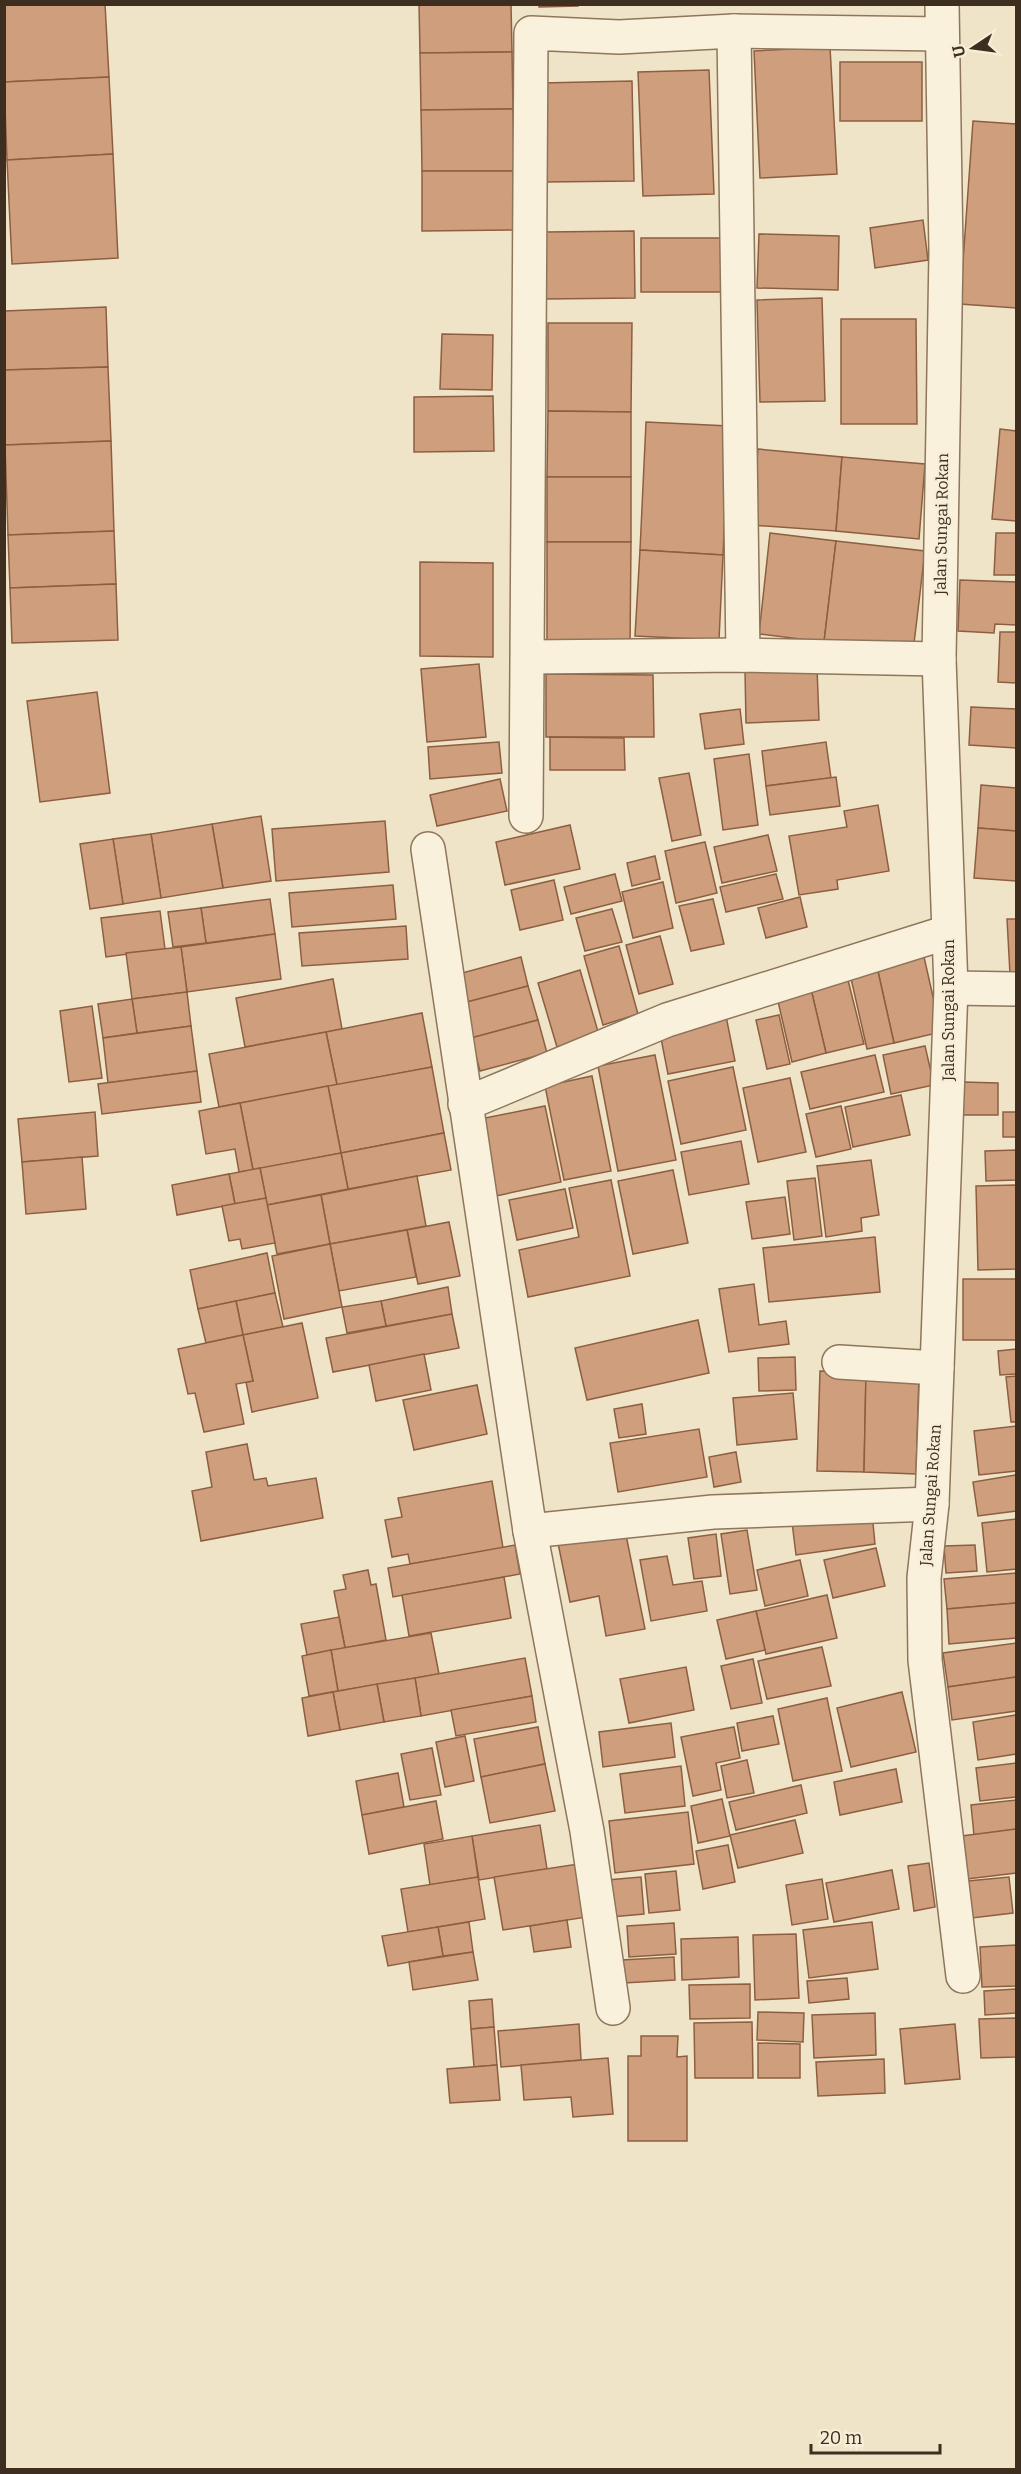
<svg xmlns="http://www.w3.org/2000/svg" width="1021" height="2474" viewBox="0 0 1021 2474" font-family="Bitter,serif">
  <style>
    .building { fill: #cf9f7d; stroke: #8d5f41; stroke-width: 1.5 }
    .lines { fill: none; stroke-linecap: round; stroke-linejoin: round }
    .minor-casing { stroke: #8d765c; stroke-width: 36 }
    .minor { stroke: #faf1dc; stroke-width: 33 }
    .labels { text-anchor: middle; stroke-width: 5; stroke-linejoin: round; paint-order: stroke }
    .street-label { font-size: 16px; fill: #3d2e20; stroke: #f7eed8 }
  </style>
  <rect width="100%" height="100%" fill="#f0e4c8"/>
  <g class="building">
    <path d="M4,4H105L109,77L4,82Z"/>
    <path d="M419,4H511L512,52L420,53Z"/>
    <path d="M539,4H578V6L539,7Z"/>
    <path d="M830,47L837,174L760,178L754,51Z"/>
    <path d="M512,52L513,109L421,110L420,53Z"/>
    <rect x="840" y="62" width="82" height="59"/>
    <path d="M709,70L714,194L643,196L638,72Z"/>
    <path d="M109,77L113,154L7,160L4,82Z"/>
    <path d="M632,81L634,181L544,182L541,83Z"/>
    <path d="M513,109L514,171H422L421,110Z"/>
    <path d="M973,121L1016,124V308L960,304Z"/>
    <path d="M113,154L118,258L12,264L7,160Z"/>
    <path d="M422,171H514L515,230L422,231Z"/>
    <path d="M923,220L928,260L875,268L870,228Z"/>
    <path d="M634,231L635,298L546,299L545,232Z"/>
    <path d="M759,234L839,236L838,290L757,288Z"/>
    <rect x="641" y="238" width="87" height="54"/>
    <path d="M822,298L825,401L760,402L757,300Z"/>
    <path d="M106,307L108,367L4,370V311Z"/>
    <path d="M841,319H916L917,424H841Z"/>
    <path d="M548,323H632L631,412L548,411Z"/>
    <path d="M442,334L493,335L492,390L440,389Z"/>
    <path d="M108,367L111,441L5,445L4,370Z"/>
    <path d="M493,396L494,451L414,452V397Z"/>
    <path d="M548,411L631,412V477H547Z"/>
    <path d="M646,422L729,426L723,555L640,550Z"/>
    <path d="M1000,429L1016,431V521L992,519Z"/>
    <path d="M111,441L114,531L8,535L5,445Z"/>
    <path d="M758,449L842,457L836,531L751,525Z"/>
    <path d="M842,457L925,464L919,539L836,531Z"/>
    <rect x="547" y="477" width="84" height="65"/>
    <path d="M114,531L116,584L10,588L8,535Z"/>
    <path d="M770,533L836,541L824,642L759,634Z"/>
    <path d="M996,533H1016V575H994Z"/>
    <path d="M836,541L925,551L913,652L824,642Z"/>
    <path d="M547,542H631L630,647L547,646Z"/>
    <path d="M640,550L723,555L719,640L635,636Z"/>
    <path d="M420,562L493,563V657L420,656Z"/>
    <path d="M960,580L1016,582V625L995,624L994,633L958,631Z"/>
    <path d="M116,584L118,640L12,643L10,588Z"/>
    <path d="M1000,632H1016V683L998,682Z"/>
    <path d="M479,664L486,737L427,742L421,669Z"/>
    <path d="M817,668L819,720L746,723L745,671Z"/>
    <path d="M546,674L653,675L654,737H546Z"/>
    <path d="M97,692L110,793L40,802L27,701Z"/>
    <path d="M971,707L1016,709V748L969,745Z"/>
    <path d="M740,709L744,744L705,749L700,714Z"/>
    <path d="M550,737L624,738L625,770H550Z"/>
    <path d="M499,742L502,773L430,779L428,747Z"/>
    <path d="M826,742L831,778L766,786L762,751Z"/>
    <path d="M749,754L758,825L723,830L714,759Z"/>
    <path d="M689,773L701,835L672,841L659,778Z"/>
    <path d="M836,777L840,806L770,815L766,786Z"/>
    <path d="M500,779L507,811L437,826L430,795Z"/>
    <path d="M981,785L1016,788V831L978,828Z"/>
    <path d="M878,805L889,871L837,880L838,889L799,895L789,836L847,827L844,811Z"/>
    <path d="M261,816L271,881L223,888L212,824Z"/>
    <path d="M385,821L389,872L276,881L272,829Z"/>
    <path d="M212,824L223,888L161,898L151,834Z"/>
    <path d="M570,825L580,869L505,885L496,842Z"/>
    <path d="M978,828L1016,831V881L974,878Z"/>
    <path d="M151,834L161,898L123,904L113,839Z"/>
    <path d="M768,835L777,871L722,883L714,847Z"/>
    <path d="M113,839L123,904L90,909L80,844Z"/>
    <path d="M705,842L717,893L676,903L665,851Z"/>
    <path d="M655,856L660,879L632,886L627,863Z"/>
    <path d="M615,874L622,901L571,914L564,887Z"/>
    <path d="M776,874L783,899L726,912L720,887Z"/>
    <path d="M554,880L563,920L520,930L511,890Z"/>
    <path d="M663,882L673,928L633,938L622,892Z"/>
    <path d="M393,885L396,919L292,927L289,893Z"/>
    <path d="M800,897L807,927L766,938L758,908Z"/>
    <path d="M270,899L275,934L206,943L201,908Z"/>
    <path d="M713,899L724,944L691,951L679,906Z"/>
    <path d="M201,908L206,943L173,947L168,912Z"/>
    <path d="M612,909L622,942L585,951L576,918Z"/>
    <path d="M160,911L165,949L106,957L101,918Z"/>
    <path d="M1007,919H1016V974H1010Z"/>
    <path d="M406,926L408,959L302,966L299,933Z"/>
    <path d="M275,934L281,979L187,992L181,947Z"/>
    <path d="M660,936L673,984L639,994L626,945Z"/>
    <path d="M619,946L638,1014L603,1025L584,956Z"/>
    <path d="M181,947L187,992L132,999L126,953Z"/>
    <path d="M521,957L528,986L463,1003L455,975Z"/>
    <path d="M924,957L941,1032L894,1043L877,967Z"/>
    <path d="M877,967L894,1043L867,1049L850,974Z"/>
    <path d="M580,970L599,1035L557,1047L538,983Z"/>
    <path d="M333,979L342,1029L245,1047L236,998Z"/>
    <path d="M848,980L864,1044L826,1053L811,989Z"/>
    <path d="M528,986L538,1020L471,1038L463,1003Z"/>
    <path d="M811,989L826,1053L792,1062L777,997Z"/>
    <path d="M187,992L191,1026L137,1033L132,999Z"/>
    <path d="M132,999L137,1033L103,1038L98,1004Z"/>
    <path d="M92,1006L102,1078L69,1082L60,1011Z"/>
    <path d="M422,1013L432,1067L337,1085L326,1032Z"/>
    <path d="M779,1015L790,1064L767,1069L756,1020Z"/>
    <path d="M726,1016L735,1061L668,1074L659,1028Z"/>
    <path d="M538,1020L547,1053L480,1071L471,1038Z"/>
    <path d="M191,1026L197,1071L108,1083L103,1038Z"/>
    <path d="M326,1032L337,1085L219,1107L209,1054Z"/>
    <path d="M925,1046L934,1085L891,1094L883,1055Z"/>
    <path d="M655,1055L676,1160L618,1171L598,1066Z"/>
    <path d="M875,1055L884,1092L810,1109L801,1072Z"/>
    <path d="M432,1067L444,1133L341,1153L328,1086Z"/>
    <path d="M733,1067L746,1130L681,1144L668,1081Z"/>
    <path d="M197,1071L201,1102L102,1114L98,1084Z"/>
    <path d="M592,1076L611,1171L564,1180L545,1086Z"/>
    <path d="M790,1078L806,1152L758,1162L743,1088Z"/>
    <path d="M963,1082L998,1083V1115H962Z"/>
    <path d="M328,1086L341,1153L253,1170L240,1103Z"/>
    <path d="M901,1095L910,1135L853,1147L845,1107Z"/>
    <path d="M240,1103L253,1170L239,1172L235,1149L206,1154L199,1111Z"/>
    <path d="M545,1106L561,1182L491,1197L475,1120Z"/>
    <path d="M841,1106L851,1149L816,1157L806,1114Z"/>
    <path d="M95,1112L98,1156L22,1162L18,1119Z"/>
    <rect x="1003" y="1112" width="13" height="25"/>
    <path d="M444,1133L451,1170L348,1189L341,1153Z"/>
    <path d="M741,1141L749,1184L689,1195L681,1152Z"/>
    <path d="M1016,1150V1180L986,1181L985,1151Z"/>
    <path d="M341,1153L348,1189L267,1205L260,1168Z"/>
    <path d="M82,1157L86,1209L26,1214L22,1162Z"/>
    <path d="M871,1160L879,1215L861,1218L862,1231L826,1237L817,1166Z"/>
    <path d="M260,1168L266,1198L235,1204L229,1174Z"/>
    <path d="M673,1170L688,1243L633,1254L618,1181Z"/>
    <path d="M229,1174L235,1204L177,1215L172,1185Z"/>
    <path d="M417,1176L426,1226L330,1244L321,1195Z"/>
    <path d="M815,1178L822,1236L794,1240L787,1181Z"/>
    <path d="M611,1180L630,1276L528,1297L519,1250L579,1237L569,1188Z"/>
    <path d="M1016,1185V1269L978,1270L976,1186Z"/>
    <path d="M565,1189L573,1228L517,1240L509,1200Z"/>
    <path d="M321,1195L330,1244L277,1254L267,1205Z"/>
    <path d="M785,1197L790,1234L752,1239L746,1202Z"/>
    <path d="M266,1198L275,1243L242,1249L240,1239L229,1241L222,1206Z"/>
    <path d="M449,1222L460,1276L418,1284L407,1230Z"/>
    <path d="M407,1230L416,1277L339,1291L330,1244Z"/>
    <path d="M875,1237L880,1292L769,1302L763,1248Z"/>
    <path d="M330,1244L342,1307L284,1319L272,1256Z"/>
    <path d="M267,1253L275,1293L198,1309L190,1270Z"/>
    <rect x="963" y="1279" width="53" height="61"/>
    <path d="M754,1284L759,1325L786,1321L789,1344L729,1352L719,1289Z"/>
    <path d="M448,1287L452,1314L386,1326L381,1301Z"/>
    <path d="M275,1293L283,1327L243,1335L236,1301Z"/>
    <path d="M236,1301L243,1335L206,1343L198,1309Z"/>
    <path d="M381,1301L386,1326L347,1333L342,1307Z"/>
    <path d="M452,1314L459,1348L333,1372L326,1338Z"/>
    <path d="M698,1320L709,1373L587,1400L575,1348Z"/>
    <path d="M302,1323L318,1398L252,1412L246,1382L253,1381L243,1335Z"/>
    <path d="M243,1335L253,1381L236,1384L244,1424L204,1432L195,1393L188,1394L178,1349Z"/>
    <path d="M1016,1349V1374L1000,1375L998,1351Z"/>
    <path d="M424,1354L431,1390L376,1401L369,1365Z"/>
    <path d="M795,1357L796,1390L759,1391L758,1358Z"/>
    <path d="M820,1371L866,1372L864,1472L817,1471Z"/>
    <path d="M866,1372L919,1374L916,1474L864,1472Z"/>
    <path d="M1016,1376V1422H1011L1006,1377Z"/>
    <path d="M477,1385L487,1434L414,1450L403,1400Z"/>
    <path d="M793,1393L797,1439L737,1445L733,1398Z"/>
    <path d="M642,1404L646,1434L619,1438L614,1409Z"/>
    <path d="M1016,1426V1471L979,1475L974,1431Z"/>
    <path d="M699,1429L707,1477L618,1492L610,1443Z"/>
    <path d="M247,1444L254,1480L266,1478L268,1486L316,1478L323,1518L201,1541L192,1491L212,1487L206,1452Z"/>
    <path d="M736,1452L741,1482L714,1487L709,1457Z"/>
    <path d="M1016,1475V1511L978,1516L973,1482Z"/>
    <path d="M492,1481L503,1548L410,1564L408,1554L392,1557L385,1520L402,1517L398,1498Z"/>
    <path d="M872,1513L875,1544L796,1555L792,1522Z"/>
    <path d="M1016,1519V1569L987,1572L982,1523Z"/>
    <path d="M625,1530L645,1629L606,1636L599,1596L570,1602L558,1543Z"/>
    <path d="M747,1530L757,1590L730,1594L721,1534Z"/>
    <path d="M716,1534L721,1576L694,1579L688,1538Z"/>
    <path d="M515,1545L520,1574L393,1597L388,1568Z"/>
    <path d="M975,1545L977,1571L946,1573L944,1546Z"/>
    <path d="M876,1548L885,1586L833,1598L824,1560Z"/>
    <path d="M667,1556L673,1585L702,1581L707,1611L651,1621L640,1560Z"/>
    <path d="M800,1560L808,1596L765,1606L757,1570Z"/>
    <path d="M368,1570L371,1585L376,1584L386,1640L345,1648L334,1591L346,1589L343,1575Z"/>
    <path d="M1016,1573V1603L947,1609L944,1579Z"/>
    <path d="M504,1577L511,1618L409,1636L402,1595Z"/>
    <path d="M827,1595L837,1638L766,1654L756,1611Z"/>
    <path d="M1016,1603V1638L949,1644L947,1609Z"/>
    <path d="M756,1611L765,1650L726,1659L717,1620Z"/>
    <path d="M339,1617L345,1648L307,1655L301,1624Z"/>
    <path d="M431,1633L439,1674L338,1691L331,1650Z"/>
    <path d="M1016,1643V1677L948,1687L943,1653Z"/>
    <path d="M822,1647L831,1686L767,1699L758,1661Z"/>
    <path d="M331,1650L338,1691L309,1696L302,1656Z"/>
    <path d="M525,1658L532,1696L421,1716L415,1678Z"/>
    <path d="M753,1659L762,1703L731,1709L721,1666Z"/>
    <path d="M686,1667L694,1710L629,1723L620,1679Z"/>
    <path d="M1016,1677V1711L952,1720L948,1687Z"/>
    <path d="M415,1678L421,1716L384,1722L377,1684Z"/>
    <path d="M377,1684L384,1722L340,1730L333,1692Z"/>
    <path d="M333,1692L340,1730L308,1736L302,1698Z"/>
    <path d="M902,1692L916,1752L851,1767L837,1708Z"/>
    <path d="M532,1696L536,1722L456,1736L451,1710Z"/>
    <path d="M827,1698L842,1771L793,1781L778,1709Z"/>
    <path d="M1016,1715V1754L978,1760L973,1722Z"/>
    <path d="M773,1716L779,1744L742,1751L737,1723Z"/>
    <path d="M671,1723L675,1757L603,1767L599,1732Z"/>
    <path d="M538,1727L545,1764L481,1777L474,1739Z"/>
    <path d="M734,1727L740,1758L716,1763L721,1790L693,1796L681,1737Z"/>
    <path d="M465,1736L474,1781L445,1787L436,1742Z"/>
    <path d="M432,1748L441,1795L410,1800L401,1754Z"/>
    <path d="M747,1760L754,1793L727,1798L721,1766Z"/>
    <path d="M1016,1763V1797L980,1801L976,1768Z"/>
    <path d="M545,1764L555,1811L490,1823L481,1777Z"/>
    <path d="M681,1766L685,1806L625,1813L620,1774Z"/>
    <path d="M896,1769L902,1802L840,1815L834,1782Z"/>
    <path d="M398,1773L404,1807L362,1815L356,1781Z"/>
    <path d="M801,1785L807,1813L736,1830L729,1802Z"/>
    <path d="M722,1799L730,1836L698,1843L691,1806Z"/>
    <path d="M1016,1800V1829L974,1835L971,1805Z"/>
    <path d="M436,1801L443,1839L369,1854L362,1815Z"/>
    <path d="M688,1812L694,1864L615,1873L609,1821Z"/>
    <path d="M795,1820L803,1853L738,1868L730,1835Z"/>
    <path d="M540,1825L547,1869L479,1880L472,1836Z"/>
    <path d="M1016,1829V1873L959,1880L954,1837Z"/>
    <path d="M472,1836L478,1877L430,1885L424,1844Z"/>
    <path d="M728,1845L735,1882L703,1889L696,1851Z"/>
    <path d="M929,1863L935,1907L914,1911L908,1866Z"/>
    <path d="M578,1864L587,1917L503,1930L494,1877Z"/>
    <path d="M892,1870L899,1909L834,1922L826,1883Z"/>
    <path d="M676,1871L680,1910L649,1913L645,1874Z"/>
    <path d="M478,1877L485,1919L408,1932L401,1889Z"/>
    <path d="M641,1877L644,1914L611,1917L607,1880Z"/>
    <path d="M1009,1877L1013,1913L972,1918L968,1881Z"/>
    <path d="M822,1879L828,1919L792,1925L786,1885Z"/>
    <path d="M567,1920L571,1947L534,1952L530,1926Z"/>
    <path d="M469,1922L473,1952L443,1956L438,1927Z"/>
    <path d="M872,1922L878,1969L809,1978L803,1930Z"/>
    <path d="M674,1923L676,1954L629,1957L627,1926Z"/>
    <path d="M438,1927L443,1956L388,1966L382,1936Z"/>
    <path d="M796,1934L799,1998L755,2000L753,1935Z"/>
    <path d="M738,1937L739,1977L682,1980L681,1939Z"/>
    <path d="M1016,1945V1986L982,1987L980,1947Z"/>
    <path d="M473,1952L478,1980L413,1990L409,1962Z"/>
    <path d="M674,1957L675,1980L624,1983L622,1960Z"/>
    <path d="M847,1978L849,1999L809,2003L807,1981Z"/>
    <path d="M750,1984V2018L690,2019L689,1985Z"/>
    <path d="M1016,1989V2013L985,2015L984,1991Z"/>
    <path d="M492,1999L494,2027L471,2029L469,2001Z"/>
    <path d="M758,2012L804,2013L803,2042L757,2040Z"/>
    <path d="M875,2013L876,2055L814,2058L812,2015Z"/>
    <path d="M1016,2018V2057L981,2058L979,2019Z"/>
    <path d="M752,2022L753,2078H695L694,2023Z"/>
    <path d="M579,2024L581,2060L501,2067L498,2031Z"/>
    <path d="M955,2024L960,2079L905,2084L900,2029Z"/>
    <path d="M494,2027L497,2065L474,2067L471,2029Z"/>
    <path d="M641,2036H678L677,2057L687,2056V2141H628V2056H641Z"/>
    <path d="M758,2043L800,2044V2078H758Z"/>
    <path d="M608,2058L613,2114L573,2117L571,2097L524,2100L521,2065Z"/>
    <path d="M884,2059L885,2093L818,2096L816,2062Z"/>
    <path d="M497,2065L500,2100L450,2103L447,2069Z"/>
  </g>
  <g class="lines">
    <defs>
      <g id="minor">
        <path d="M942,4L946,252L939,659L951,988L932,1504L924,1578L925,1660L963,1976"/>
        <path d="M734,31L743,655"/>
        <path d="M528,657L743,655L939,659"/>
        <path d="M526,816L531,33L619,37L734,31L942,34"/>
        <path d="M428,849L530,1531L587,1831L613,2008"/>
        <path d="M951,988L1016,989"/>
        <path d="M465,1104L667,1020L948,932"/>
        <path d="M839,1362L937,1368"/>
        <path d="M530,1531L713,1512L932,1504"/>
      </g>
    </defs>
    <use href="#minor" class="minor-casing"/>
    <use href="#minor" class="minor"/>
  </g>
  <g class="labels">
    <g class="street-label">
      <text transform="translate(941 524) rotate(-89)" y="6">Jalan Sungai Rokan</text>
      <text transform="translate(948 1010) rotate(-90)" y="6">Jalan Sungai Rokan</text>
      <text transform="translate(930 1495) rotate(-86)" y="6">Jalan Sungai Rokan</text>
    </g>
  </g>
  <rect width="1021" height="2474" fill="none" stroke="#3d2e20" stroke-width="12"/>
  <g transform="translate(973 48) rotate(257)" stroke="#f7eed8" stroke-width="4.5" paint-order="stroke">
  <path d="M0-4.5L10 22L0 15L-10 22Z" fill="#3d2e20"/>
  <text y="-9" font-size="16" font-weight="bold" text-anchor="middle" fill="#3d2e20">U</text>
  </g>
  <path d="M811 2444v9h129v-9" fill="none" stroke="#3d2e20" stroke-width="3"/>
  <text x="820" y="2444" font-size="18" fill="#3d2e20" stroke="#f7eed8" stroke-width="4.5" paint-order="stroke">20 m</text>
</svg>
